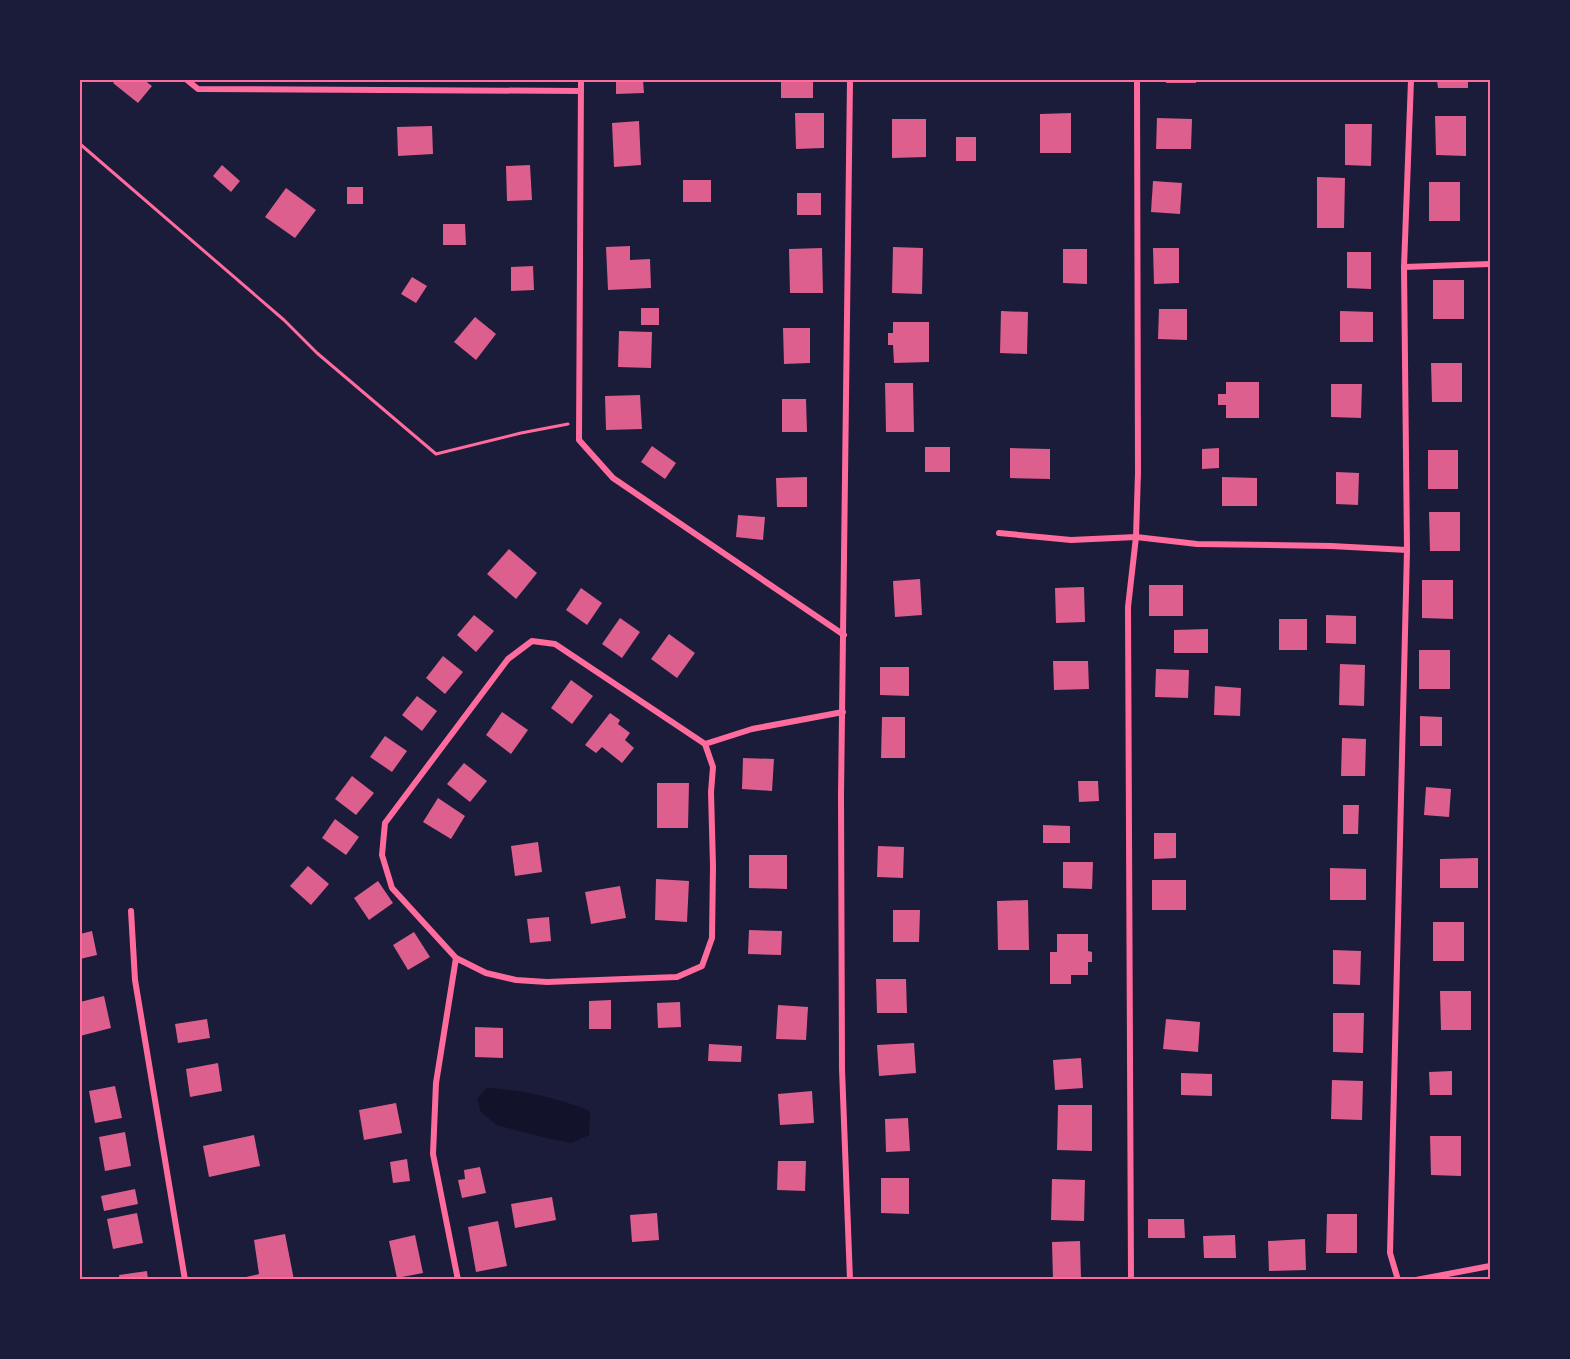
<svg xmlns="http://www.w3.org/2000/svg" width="1570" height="1359" viewBox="0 0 1570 1359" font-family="Bitter,serif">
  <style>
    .water { fill: #12122b }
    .building { fill: #dd5f8e }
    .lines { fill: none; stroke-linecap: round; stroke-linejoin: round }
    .path { stroke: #ff6b9d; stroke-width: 3 }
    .minor { stroke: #ff6b9d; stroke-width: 6 }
    .neatline { fill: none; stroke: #ff6b9d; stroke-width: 2 }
  </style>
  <rect width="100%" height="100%" fill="#1b1b3a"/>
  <path class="water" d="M487,1088C523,1090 557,1098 590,1111L589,1135L572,1143L546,1138L497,1125L481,1112L477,1099Z"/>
  <g class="building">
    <path d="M116,80H144L152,86L138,103L113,83Z"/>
    <path d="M616,80H643L644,93L616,94Z"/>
    <rect x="781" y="80" width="32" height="18"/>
    <rect x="1166" y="80" width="30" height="3"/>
    <path d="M1437,80H1468V88H1438Z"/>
    <path d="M795,113H824V148L796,149Z"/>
    <path d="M1071,113V153H1040V114Z"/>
    <path d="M1435,116H1466V156L1436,155Z"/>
    <path d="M1157,118L1192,119L1191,149H1156Z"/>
    <path d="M892,119H926V157L892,158Z"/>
    <path d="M639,121L641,165L614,167L612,123Z"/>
    <path d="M1345,124H1372L1371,166L1345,165Z"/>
    <path d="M432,126L433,154L398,156L397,127Z"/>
    <rect x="956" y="137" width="20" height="24"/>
    <path d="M222,165L240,181L231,192L213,176Z"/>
    <path d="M530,165L532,200L507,201L506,166Z"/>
    <path d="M1317,177L1345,178L1344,228H1317Z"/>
    <rect x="683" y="180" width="28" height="22"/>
    <path d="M1153,181L1182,183L1180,214L1151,212Z"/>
    <rect x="1429" y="182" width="31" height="39"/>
    <rect x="347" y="187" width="16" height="17"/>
    <path d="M286,188L316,210L295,238L265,217Z"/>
    <rect x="797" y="193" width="24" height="22"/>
    <path d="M443,224H465L466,245H443Z"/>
    <path d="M630,246V260L650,259L651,288L608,290L606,247Z"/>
    <path d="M893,247L923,248L922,294L892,293Z"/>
    <path d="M822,248L823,293H790L789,249Z"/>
    <path d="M1153,248H1179V283L1154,284Z"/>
    <path d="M1063,249H1087V284L1063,283Z"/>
    <path d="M1347,252H1371V289L1347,288Z"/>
    <path d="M533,266L534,290L511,291V267Z"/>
    <path d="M412,277L427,286L416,303L401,294Z"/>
    <rect x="1433" y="280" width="31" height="39"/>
    <rect x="641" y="308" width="18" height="17"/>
    <path d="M1159,309H1187V340L1158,339Z"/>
    <path d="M1001,311L1028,312L1027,354L1000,353Z"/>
    <path d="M1340,311L1373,312V342H1340Z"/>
    <path d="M475,317L496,334L476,360L454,342Z"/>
    <path d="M893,322H929V362L894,363L893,345H888V333H893Z"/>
    <path d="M783,328H810V363L784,364Z"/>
    <path d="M619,331L652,332L651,368L618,367Z"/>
    <path d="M1431,363H1462V402H1432Z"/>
    <path d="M1226,382H1259V418H1226V405H1218V394H1226Z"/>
    <path d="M885,383H913L914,432H886Z"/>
    <path d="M1331,384H1362L1361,418L1331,417Z"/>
    <path d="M640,395L642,429L606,430L605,396Z"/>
    <path d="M782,399H806L807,432H782Z"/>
    <path d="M652,446L676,463L665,479L641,462Z"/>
    <rect x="925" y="447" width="25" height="25"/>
    <path d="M1010,448L1050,449V479L1010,478Z"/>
    <path d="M1219,448V468L1202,469V449Z"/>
    <rect x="1428" y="450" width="30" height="39"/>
    <path d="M1336,472L1359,473L1358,505L1336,504Z"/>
    <path d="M807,477V507H777L776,478Z"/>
    <path d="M1222,477L1257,478V506H1222Z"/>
    <path d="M1429,512H1460V551H1430Z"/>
    <path d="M738,515L765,517L763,540L736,537Z"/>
    <path d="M509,549L537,573L516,599L487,574Z"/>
    <path d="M920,579L922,615L895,617L893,581Z"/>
    <path d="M1422,580H1453V619L1422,618Z"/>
    <rect x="1149" y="585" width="34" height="31"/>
    <path d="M1084,587L1085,622L1056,623L1055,588Z"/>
    <path d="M581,588L602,603L587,625L566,610Z"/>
    <path d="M474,615L494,631L476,652L457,635Z"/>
    <path d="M1326,615L1356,616V644L1326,643Z"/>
    <path d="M620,618L640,632L622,658L602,644Z"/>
    <rect x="1279" y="619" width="28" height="31"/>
    <path d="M1208,629V653H1174V630Z"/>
    <path d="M669,634L695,653L677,678L651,659Z"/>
    <rect x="1419" y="650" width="31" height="39"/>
    <path d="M443,656L463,672L445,694L426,678Z"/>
    <path d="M1053,661H1088L1089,689L1054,690Z"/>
    <path d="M1340,664L1365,665L1364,706L1339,705Z"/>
    <path d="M880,667H909V696L880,695Z"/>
    <path d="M1156,669L1189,670L1188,698L1155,697Z"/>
    <path d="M571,680L593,696L572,724L551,708Z"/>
    <path d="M1215,686L1241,688L1240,716L1214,715Z"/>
    <path d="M417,696L437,711L422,731L402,715Z"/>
    <path d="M502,712L528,730L511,754L486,735Z"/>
    <path d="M610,713L620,720L618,724L630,733L625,740L634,748L622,763L602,747L596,753L585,745Z"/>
    <path d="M1420,716L1442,717V746H1420Z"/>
    <path d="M882,717H905V758H881Z"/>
    <path d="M385,736L407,751L392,772L370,757Z"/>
    <path d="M1342,738L1366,739L1365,776H1341Z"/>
    <path d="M743,758L774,759L772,791L742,789Z"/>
    <path d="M464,763L487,781L470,802L447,784Z"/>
    <path d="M352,776L374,793L356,815L335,799Z"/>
    <path d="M1078,781H1098L1099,801L1079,802Z"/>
    <path d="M657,783H689L688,828H657Z"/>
    <path d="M1426,787L1451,789L1449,817L1424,815Z"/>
    <path d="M438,798L465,816L451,839L423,822Z"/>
    <path d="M1343,805H1359L1358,834H1343Z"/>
    <path d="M335,819L359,837L346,855L322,838Z"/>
    <path d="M1043,825L1070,826V843H1043Z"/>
    <path d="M1154,833H1176V858L1154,859Z"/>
    <path d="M538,842L542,872L515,876L511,846Z"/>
    <path d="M878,846L904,847L903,878L877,877Z"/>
    <path d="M749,855H787V889L749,888Z"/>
    <path d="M1478,858V888H1440V859Z"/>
    <path d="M1063,862H1093L1092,889L1063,888Z"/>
    <path d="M308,866L329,884L311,905L290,886Z"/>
    <path d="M1330,868L1366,869V900H1330Z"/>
    <path d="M656,879L689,881L687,922L655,920Z"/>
    <rect x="1152" y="880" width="34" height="30"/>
    <path d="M378,881L393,903L369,920L354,898Z"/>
    <path d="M620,886L626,918L591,924L585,892Z"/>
    <path d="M1028,900L1029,950H998L997,901Z"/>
    <path d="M893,910H920L919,942H893Z"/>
    <path d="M549,917L551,941L530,943L527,919Z"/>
    <rect x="1433" y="922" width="31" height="39"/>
    <path d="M749,930L782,931L781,955L748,954Z"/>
    <path d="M92,931L97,955L80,959V934Z"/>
    <path d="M414,932L430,957L408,970L393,945Z"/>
    <path d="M1057,934H1088V951L1092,952V962H1088V975H1071V984H1050V952H1057Z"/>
    <path d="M1333,950L1361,951L1360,985L1333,984Z"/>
    <path d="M876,979H906L907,1013H877Z"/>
    <path d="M1440,991H1471V1030H1441Z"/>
    <path d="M104,996L111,1028L80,1036V1002Z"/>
    <path d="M611,1000V1029H589V1001Z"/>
    <path d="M680,1002L681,1027L658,1028L657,1003Z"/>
    <path d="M778,1005L808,1007L806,1040L776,1039Z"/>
    <path d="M1333,1013H1364L1363,1053L1333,1052Z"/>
    <path d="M207,1019L210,1038L178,1043L175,1024Z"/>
    <path d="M1166,1019L1200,1022L1198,1052L1163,1049Z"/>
    <path d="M475,1027L503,1028V1058L475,1057Z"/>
    <path d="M914,1043L916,1073L879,1076L877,1045Z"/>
    <path d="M709,1044L742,1046L741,1062L708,1061Z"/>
    <path d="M1081,1058L1083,1088L1055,1090L1053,1060Z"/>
    <path d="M218,1063L222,1091L190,1097L186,1069Z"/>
    <path d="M1452,1071V1095H1430L1429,1072Z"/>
    <path d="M1181,1073L1212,1074V1096L1181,1095Z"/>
    <path d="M1332,1080L1363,1081L1362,1120L1331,1119Z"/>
    <path d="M115,1086L122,1118L95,1123L89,1091Z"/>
    <path d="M812,1091L814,1123L780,1125L778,1094Z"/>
    <path d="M396,1103L402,1133L364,1140L359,1110Z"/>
    <path d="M1058,1105H1092V1151L1057,1150Z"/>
    <path d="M908,1118L910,1151L886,1152L885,1119Z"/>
    <path d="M125,1132L131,1166L105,1171L99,1137Z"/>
    <path d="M254,1135L260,1166L209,1177L203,1146Z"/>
    <path d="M1430,1136H1461V1176L1431,1175Z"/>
    <path d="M407,1159L410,1181L393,1183L390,1162Z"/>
    <path d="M778,1161H806L805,1191L777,1190Z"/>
    <path d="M480,1167L486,1193L462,1198L458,1180L465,1179L464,1170Z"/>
    <path d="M881,1178H909V1214L881,1213Z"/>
    <path d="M1052,1179L1085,1180L1084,1221L1051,1220Z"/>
    <path d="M135,1189L138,1204L104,1211L101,1196Z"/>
    <path d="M552,1197L556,1220L515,1228L511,1204Z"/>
    <path d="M137,1213L143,1243L113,1249L107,1219Z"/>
    <path d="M657,1213L659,1240L632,1242L630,1215Z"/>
    <path d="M1327,1214H1357V1253H1326Z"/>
    <path d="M1148,1219H1184L1185,1238H1148Z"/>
    <path d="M498,1221L507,1266L476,1272L468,1227Z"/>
    <path d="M285,1234L294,1280H246V1277L259,1274L254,1240Z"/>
    <path d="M415,1235L423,1273L397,1278L389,1241Z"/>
    <path d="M1235,1235L1236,1258H1204L1203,1236Z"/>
    <path d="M1305,1239L1306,1270L1269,1271L1268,1241Z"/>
    <path d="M1080,1241L1081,1279L1053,1280L1052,1242Z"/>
    <path d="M147,1271L148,1280H120L119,1275Z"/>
  </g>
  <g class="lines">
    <path class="path" d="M80,144L284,320L317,353L436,454L521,433L568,424"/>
    <g class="minor">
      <path d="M187,80L198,89L581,91"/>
      <path d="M581,80L579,440L613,478L844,635"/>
      <path d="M1404,267L1490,264"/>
      <path d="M999,533L1071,540L1136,537L1197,544L1331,546L1407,550"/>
      <path d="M131,911L135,980L185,1280"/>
      <path d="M456,958L392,888L382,855L385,823L508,659L532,641L555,644L705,744"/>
      <path d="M458,1280L433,1154L436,1083L456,958L486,973L516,980L547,982L677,977L702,966L712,938L713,866L711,792L713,767L705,744L752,729L843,712"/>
      <path d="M850,1280L842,1069L841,795L850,80"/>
      <path d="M1131,1280L1128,607L1136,537L1138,472L1137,80"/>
      <path d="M1398,1280L1390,1253L1407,550L1404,267L1411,80"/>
      <path d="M1416,1280L1490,1266"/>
    </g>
  </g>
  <rect width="1570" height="1359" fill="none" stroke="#1b1b3a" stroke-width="162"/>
  <rect x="81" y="81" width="1408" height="1197" class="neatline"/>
</svg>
